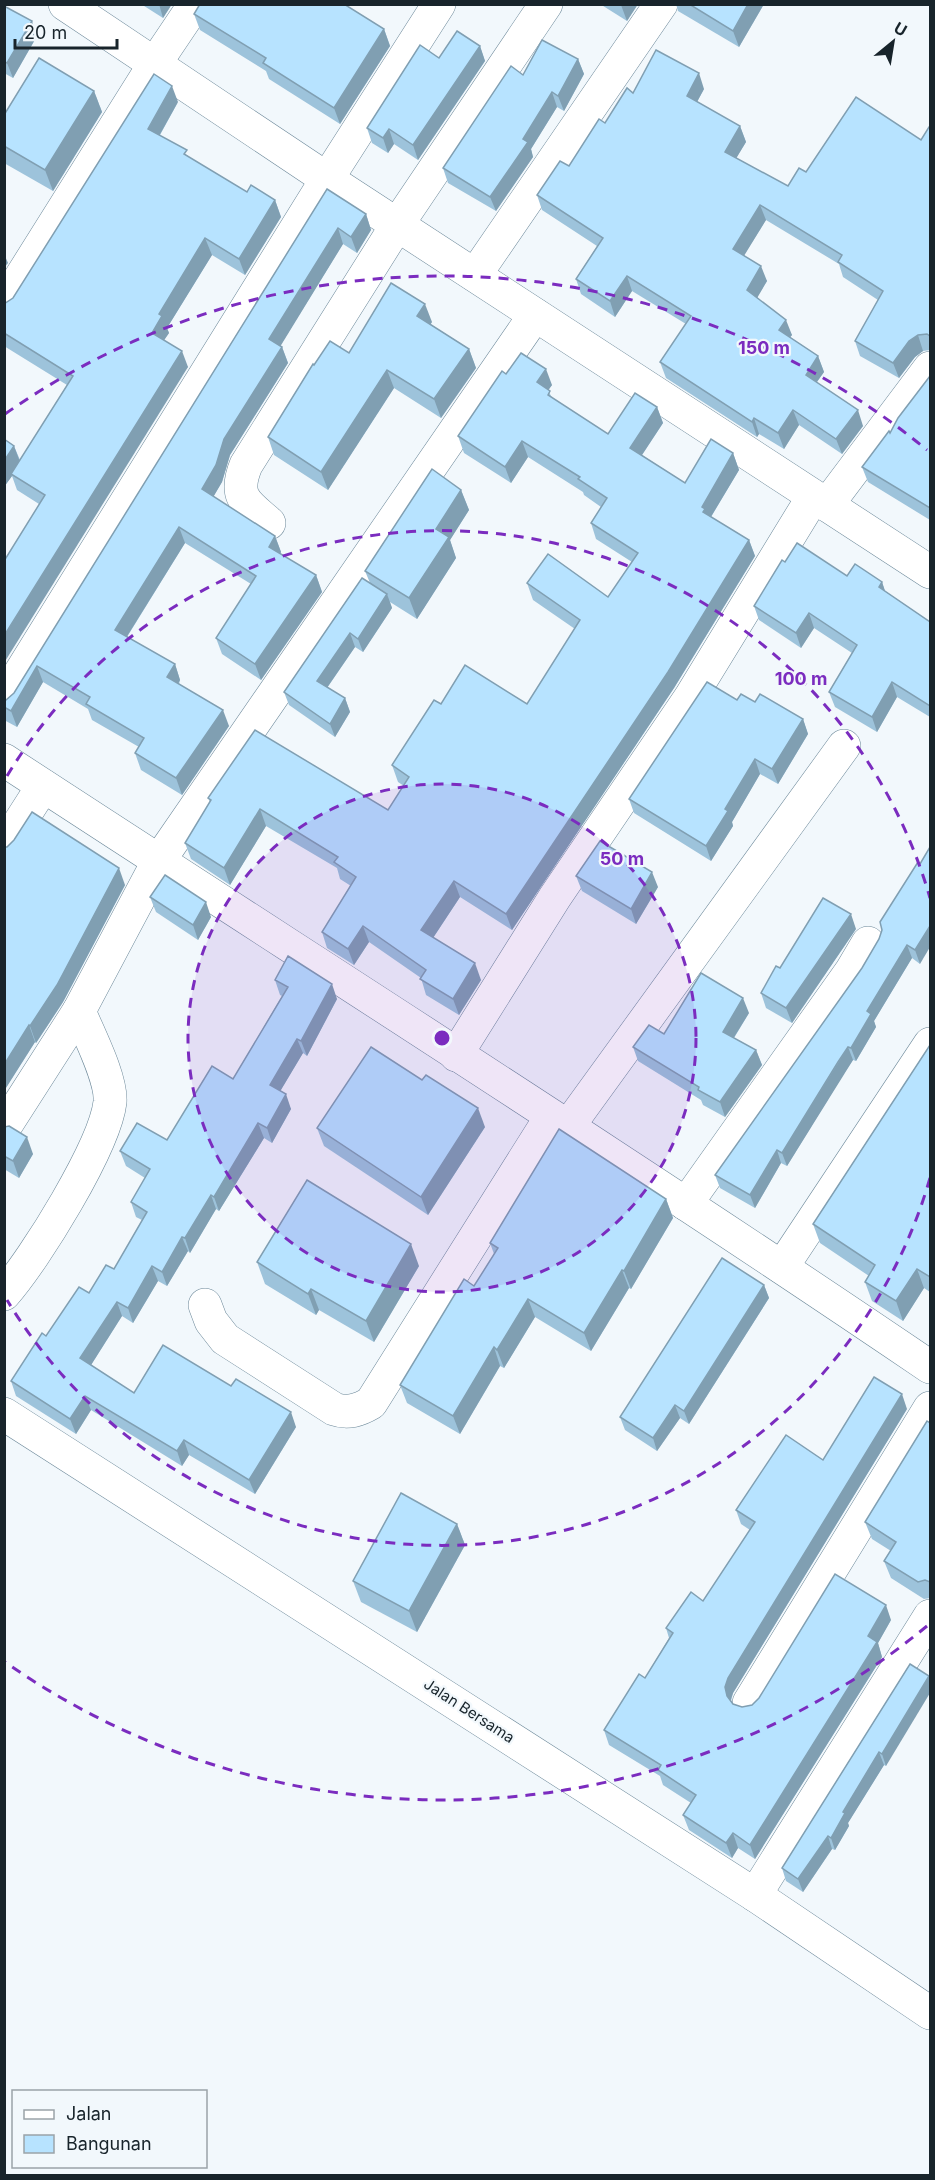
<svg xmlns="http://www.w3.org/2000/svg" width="935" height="2180" viewBox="0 0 935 2180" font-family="Inter,sans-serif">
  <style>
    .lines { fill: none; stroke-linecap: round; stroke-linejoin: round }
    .street-casing { stroke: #6d899a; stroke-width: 34 }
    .street { stroke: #fff; stroke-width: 33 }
    .wall { fill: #9dc3db }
    .shaded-wall { fill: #809fb2 }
    .building { fill: #b7e3ff; stroke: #809fb2; stroke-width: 1.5 }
    .ring { fill: none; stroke: #7b2cbf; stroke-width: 3; stroke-dasharray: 10 8 }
    .labels { text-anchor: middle; stroke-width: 4.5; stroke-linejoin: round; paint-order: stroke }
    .street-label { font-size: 15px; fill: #18242b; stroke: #f2f8fc }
    .centre { fill: #7b2cbf; stroke: #f2f8fc; stroke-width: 3 }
    .ring-label { font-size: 18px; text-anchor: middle; font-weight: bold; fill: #7b2cbf; stroke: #f2f8fc; stroke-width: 4.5; stroke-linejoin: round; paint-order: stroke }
  </style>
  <rect width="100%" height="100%" fill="#f2f8fc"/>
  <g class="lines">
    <defs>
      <g id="street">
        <path d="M65,4L327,179L930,572"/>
        <path d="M475,275L661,4"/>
        <path d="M4,304L154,65L195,4"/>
        <path d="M827,505L930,368"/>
        <path d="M269,523C246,503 233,497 246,465L397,225L546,4"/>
        <path d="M4,699L327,179L439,4"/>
        <path d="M4,760C313,962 625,1160 930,1367"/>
        <path d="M4,847L43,786"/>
        <path d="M456,1055L555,897L690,698L813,497"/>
        <path d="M4,1128L79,1011"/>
        <path d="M567,1128L844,746"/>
        <path d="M686,1204L852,970L868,943"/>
        <path d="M782,1267L930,1044"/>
        <path d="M4,1294C35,1259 105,1146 110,1102C112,1079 88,1033 79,1011L158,862L535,315"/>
        <path d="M205,1305L211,1321L225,1339L334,1409C348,1414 359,1410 371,1403L551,1117"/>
        <path d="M4,1414L755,1895L930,2013"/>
        <path d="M749,1703L930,1408"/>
        <path d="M755,1895L930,1616"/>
      </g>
    </defs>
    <use href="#street" class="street-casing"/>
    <use href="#street" class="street"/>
  </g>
  <g class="wall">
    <path d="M141,4H172L163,18Z"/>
    <path d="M600,4H638L627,21Z"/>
    <path d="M676,4H764L739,47L678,11Z"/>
    <path d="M4,6L37,36L13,78L4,73Z"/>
    <path d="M194,14L384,29L390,46L340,124L269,79L266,71L200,30Z"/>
    <path d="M480,46L485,61L418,160L394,144L388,153L372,143L367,128L439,58Z"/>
    <path d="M578,59L584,74L564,111L557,107L531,149L533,157L496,211L448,183L443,168L523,75Z"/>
    <path d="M704,89L697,102L740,126L746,142L736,158L788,186L806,172L921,140L930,127V350L923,351L915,357L899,378L860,356L855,341L878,300L843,277L839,264L766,220L744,255L767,281L757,297L792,335L790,337L818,356L824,372L817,382L863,426L842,454L799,425L784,449L759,434L757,437L666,378L660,362L686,324L632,291L615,317L581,294L576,279L597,246L542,210L537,195L569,166L605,123L633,93Z"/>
    <path d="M94,91L102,112L53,191L4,163V115Z"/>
    <path d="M178,102L160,135L189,157L247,192L275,200L281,217L245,275L212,255L167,328L169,333L164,340L188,367L39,504L17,490L12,476L4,487L14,446L20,460L67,385L4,346V304L13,298Z"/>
    <path d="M327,189L366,214L371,230L357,253L343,244L280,346L282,347L288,363L230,455L222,482L213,497L275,536L281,552L280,554L316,575L322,592L261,680L222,654L216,638L251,584L185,543L127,637L175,664L180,680L179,684L229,726L182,795L141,770L135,753L139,747L92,720L88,709L43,682L17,727L4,720V700H6L14,693Z"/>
    <path d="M432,322L430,324L469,349L476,368L441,418L394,388L328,490L274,455L268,437L314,365Z"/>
    <path d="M506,374L552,385L548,390L552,398L608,434L657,407L663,423L642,455L685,483L733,453L739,470L711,517L749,540L755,556L674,688L512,930L460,897L433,938L481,980L459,1015L426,995L421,978L369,942L354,965L327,948L322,932L351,886L340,879L337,868L266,826L230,885L191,859L185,843L210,802L208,798L388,810L404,786L398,782L392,765L441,704H527L575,629L533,600L527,583L608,597L632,562L596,539L591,523L601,507L584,495L583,492L528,457L511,483L464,453L458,436Z"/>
    <path d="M930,376V520L868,482L862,467L890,433Z"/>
    <path d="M461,490L469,510L450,540L456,558L417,619L390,602L392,608L363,652L355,647L327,688L345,698L350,712L335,737L289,705L284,692L370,583L365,571Z"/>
    <path d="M785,562L847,576L882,582L885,591L930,622V717L897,697L877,732L835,707L829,692L852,653L814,628L801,648L759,620L754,606Z"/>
    <path d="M737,700L755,702L803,719L808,734L778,784L760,774L732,822L733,826L711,861L634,813L629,799Z"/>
    <path d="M4,847L125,885L63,1002L36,1043L35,1042L4,1091Z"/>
    <path d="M918,862L920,964L912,958L874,1021L876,1027L856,1061L853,1060L843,1075L787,1166L781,1163L755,1208L720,1188L715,1175L862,968L879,939Z"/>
    <path d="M576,876L658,887L636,924L582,891Z"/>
    <path d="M150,897L211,917L198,940L156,912Z"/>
    <path d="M856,929L792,1023L766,1008L761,993L780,968Z"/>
    <path d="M275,980L337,999L307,1056L303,1053L280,1091L291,1109L272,1143L264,1138L219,1211L216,1209L190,1253L188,1251L167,1286L158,1281L133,1323L122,1316L91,1365L134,1393L296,1427L255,1494L189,1455L182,1466L91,1410L76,1434L16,1396L11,1381L46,1336L114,1269L142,1220L136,1217L131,1202L145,1178L126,1166L120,1151L167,1140L233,1079L282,996L280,995Z"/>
    <path d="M749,1013L734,1038L756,1050L762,1065L725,1117L703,1105L701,1100L638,1061L633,1047L664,1034Z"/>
    <path d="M930,1045V1292L924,1288L903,1321L872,1301L865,1282L869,1276L820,1243L813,1224Z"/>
    <path d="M4,1127L33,1154L19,1178L4,1169Z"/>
    <path d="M485,1127L428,1215L324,1146L317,1128Z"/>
    <path d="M666,1199L673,1218L631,1289L629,1288L591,1351L535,1317L504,1368L500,1366L460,1434L407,1403L400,1385L474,1286L494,1254L490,1243Z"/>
    <path d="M257,1262L419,1266L374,1342L319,1310L316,1315L265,1284Z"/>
    <path d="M764,1285L769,1298L689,1424L680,1418L657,1451L625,1430L620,1417Z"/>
    <path d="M907,1409L733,1693L731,1701L733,1704L742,1707L752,1705L891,1620L878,1643L882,1657L755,1859L738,1848L732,1858L689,1830L683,1815L691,1803L663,1785L660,1776L609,1745L604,1730L645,1678L669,1638L666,1628L703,1601L750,1530L741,1524L736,1510L823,1460Z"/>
    <path d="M930,1423V1598L924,1599L891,1578L884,1561L891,1551L872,1539L865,1522Z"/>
    <path d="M457,1524L465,1545L417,1632L361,1602L353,1581Z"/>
    <path d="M910,1664L886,1766L884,1765L848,1823L849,1826L835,1850L832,1849L803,1892L786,1881L782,1868Z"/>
  </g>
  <g class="shaded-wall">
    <path d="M159,4H172L163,18Z"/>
    <path d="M638,4L627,21L621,5Z"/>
    <path d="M748,4H764L739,47L733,31Z"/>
    <path d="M32,21L37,36L13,78L7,63Z"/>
    <path d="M384,29L390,46L340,124L334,108Z"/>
    <path d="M480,46L485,61L418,160L413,145Z"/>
    <path d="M578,59L584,74L564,111L558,96Z"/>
    <path d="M699,73L704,89L692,111L687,96Z"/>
    <path d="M172,86L178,102L154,145L148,129Z"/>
    <path d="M94,91L102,112L53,191L45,170Z"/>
    <path d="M552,92L557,107L531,149L533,157L496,211L490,197L523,139Z"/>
    <path d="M740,126L746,142L731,167L725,152Z"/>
    <path d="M389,129L394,144L388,153L383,138Z"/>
    <path d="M275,200L281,217L245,275L239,259Z"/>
    <path d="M760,205L766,220L739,264L733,249Z"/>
    <path d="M366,214L371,230L357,253L351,237Z"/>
    <path d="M338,228L343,244L275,355L269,339Z"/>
    <path d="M205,238L212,255L167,328L169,333L158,349L152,333L159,314Z"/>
    <path d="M4,254L8,263L4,268Z"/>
    <path d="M761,266L767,281L753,305L747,290Z"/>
    <path d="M627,276L632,291L615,317L610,301Z"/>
    <path d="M425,304L432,322L424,335L417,316Z"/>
    <path d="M786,320L792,335L784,345L779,330Z"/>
    <path d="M918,335L923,351L915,357L899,378L893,363L909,341Z"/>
    <path d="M282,347L288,363L230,455L222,482L208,506L202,489L224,439Z"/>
    <path d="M469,349L476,368L441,418L434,399Z"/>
    <path d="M182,351L188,367L4,663V636Z"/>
    <path d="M818,356L824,372L811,390L806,375Z"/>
    <path d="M546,369L552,385L542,399L537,382Z"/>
    <path d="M387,370L394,388L328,490L321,472Z"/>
    <path d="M657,407L663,423L636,464L630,448Z"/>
    <path d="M793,410L799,425L784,449L778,433Z"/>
    <path d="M858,410L863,426L842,454L836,439Z"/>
    <path d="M754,418L759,434L757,437L752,422Z"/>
    <path d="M522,441L528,457L511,483L505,467Z"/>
    <path d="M14,446L20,462L11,474L12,476L4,487V461Z"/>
    <path d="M733,453L739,470L709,520V528L702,507Z"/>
    <path d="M461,490L469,510L450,540L456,558L417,619L409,598L436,529Z"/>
    <path d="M179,527L185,543L121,646L115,630Z"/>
    <path d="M275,536L281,552L275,563L269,547Z"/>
    <path d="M749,540L755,556L674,688L512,930L506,914Z"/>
    <path d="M316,575L322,592L261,680L255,664Z"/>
    <path d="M882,582L887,597L879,587Z"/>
    <path d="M387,594L392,608L363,652L358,639Z"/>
    <path d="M809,613L814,628L801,648L796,633Z"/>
    <path d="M350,633L355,647L322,695L317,681Z"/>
    <path d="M175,664L180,680L173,693L167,677Z"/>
    <path d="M37,666L43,682L17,727L11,711Z"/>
    <path d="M892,682L897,697L877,732L872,717Z"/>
    <path d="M345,698L350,712L335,737L330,724Z"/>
    <path d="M223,710L229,726L182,795L176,778Z"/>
    <path d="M803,719L808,734L778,784L772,769Z"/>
    <path d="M755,759L760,774L732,822L733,826L711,861L706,846L725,809Z"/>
    <path d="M260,809L266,826L230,885L224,868Z"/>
    <path d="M119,868L125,885L63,1002L36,1043L30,1026Z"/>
    <path d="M652,872L658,887L636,924L631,909Z"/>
    <path d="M454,881L460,897L427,947L421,930Z"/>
    <path d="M206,902L211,917L198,940L193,925Z"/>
    <path d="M851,914L856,929L792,1023L786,1008Z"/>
    <path d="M363,926L369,942L354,965L348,949Z"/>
    <path d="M930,926V947L920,964L915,950Z"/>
    <path d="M907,945L912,958L874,1021L876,1027L856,1061L851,1048L867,1011Z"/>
    <path d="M475,963L481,980L459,1015L453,999Z"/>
    <path d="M332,984L337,999L307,1056L301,1041Z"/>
    <path d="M743,998L749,1013L728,1047L723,1032Z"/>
    <path d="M29,1025L35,1042L4,1091V1065Z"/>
    <path d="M297,1039L303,1053L275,1100L270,1085Z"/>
    <path d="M848,1047L853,1060L787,1166L782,1153Z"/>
    <path d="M756,1050L762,1065L725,1117L720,1102Z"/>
    <path d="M286,1094L291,1109L272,1143L267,1128Z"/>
    <path d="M478,1108L485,1127L428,1215L421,1197Z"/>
    <path d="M258,1123L264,1138L219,1211L214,1197Z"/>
    <path d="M27,1137L33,1154L19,1178L13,1161Z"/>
    <path d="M777,1150L781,1163L755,1208L750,1195Z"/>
    <path d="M211,1195L216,1209L190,1253L185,1238Z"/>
    <path d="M666,1199L673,1218L631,1289L624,1271Z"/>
    <path d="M182,1237L188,1251L167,1286L162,1272Z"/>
    <path d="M411,1244L419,1266L374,1342L366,1321Z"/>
    <path d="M152,1266L158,1281L133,1323L128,1308Z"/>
    <path d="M917,1269L924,1288L903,1321L896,1301Z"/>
    <path d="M622,1270L629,1288L591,1351L584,1333Z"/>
    <path d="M764,1285L769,1298L689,1424L684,1411Z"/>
    <path d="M311,1289L319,1310L316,1315L308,1294Z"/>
    <path d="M528,1299L535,1317L504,1368L497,1350Z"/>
    <path d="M117,1302L122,1316L86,1373L80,1358Z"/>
    <path d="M494,1347L500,1366L460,1434L453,1416Z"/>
    <path d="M902,1394L907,1409L733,1693L730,1702L727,1696L725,1687L728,1678Z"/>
    <path d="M85,1396L91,1410L76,1434L70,1419Z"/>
    <path d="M675,1405L680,1418L657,1451L653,1438Z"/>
    <path d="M291,1412L296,1427L255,1494L249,1480Z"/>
    <path d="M184,1440L189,1455L182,1466L177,1451Z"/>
    <path d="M457,1524L465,1545L417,1632L409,1611Z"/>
    <path d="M886,1605L891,1620L878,1643L882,1657L755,1859L750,1845L868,1636Z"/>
    <path d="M929,1676L930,1680V1693L886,1766L882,1754Z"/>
    <path d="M879,1752L884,1765L848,1823L849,1826L835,1850L831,1838L843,1812Z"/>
    <path d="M733,1833L738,1848L732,1858L726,1843Z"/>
    <path d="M828,1836L832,1849L803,1892L798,1879Z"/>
  </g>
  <g class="building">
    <path d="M200,4H344L384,29L334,108L263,63L266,58L194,14Z"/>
    <path d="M689,4H748L733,31Z"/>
    <path d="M4,6L32,21L7,63L4,61Z"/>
    <path d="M457,31L480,46L413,145L389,129L383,138L367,128L420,45L439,58Z"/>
    <path d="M542,40L578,59L558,96L552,92L523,139L528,142L490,197L443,168L511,66L523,75Z"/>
    <path d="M656,50L699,73L687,96L740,126L725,152L788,186L799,168L806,172L856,97L921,140L929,127H930V336L927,334L918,335L909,341L893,363L855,341L883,291L838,262L842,255L760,205L733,249L761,266L747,290L786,320L779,330L818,356L806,375L858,410L836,439L793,410L778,433L754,418L752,422L660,362L691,316L627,276L610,301L576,279L603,238L537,195L560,161L569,166L599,119L605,123L627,88L633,93Z"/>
    <path d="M39,58L94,91L45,170L4,146V115Z"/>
    <path d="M154,74L172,86L148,129L187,150L184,154L247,192L251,185L275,200L239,259L205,238L159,314L162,316L152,333L182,351L4,636V561L45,495L11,474L73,376L4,333V304L13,298Z"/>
    <path d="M327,189L366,214L351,237L338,228L269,339L282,347L224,439L216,465L202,489L275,536L269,547L316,575L255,664L216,638L256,576L179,527L115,630L175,664L167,677L223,710L176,778L135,753L144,738L86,704L90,697L37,666L11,711L4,707V700H6L14,693Z"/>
    <path d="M391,283L425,304L417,316L469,349L434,399L387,370L321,472L268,437L313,364L314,365L330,341L349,353Z"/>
    <path d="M521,353L546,369L537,382L550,391L548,395L608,434L635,393L657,407L630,448L685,483L711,439L733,453L702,507L705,509L703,512L749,540L668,672L506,914L454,881L421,930L475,963L453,999L420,979L426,970L363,926L348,949L322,932L356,877L334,862L338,857L260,809L224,868L185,843L211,800L208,798L255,730L388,810L409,777L392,765L434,700L441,704L465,665L527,704L580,620L527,583L548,554L608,597L638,553L591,523L607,498L578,479L580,477L522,441L505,467L458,436L502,371L506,374Z"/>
    <path d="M930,376V508L862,467L889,431L890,433L898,418Z"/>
    <path d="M4,439L14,446L4,461Z"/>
    <path d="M432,469L461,490L436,529L449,537L409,598L365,571Z"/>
    <path d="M797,543L847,576L855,564L882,582L879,587L930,622V706L892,682L872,717L829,692L857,645L809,613L796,633L754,606L782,560L785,562Z"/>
    <path d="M362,578L387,594L358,639L350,633L317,681L345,698L330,724L284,692Z"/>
    <path d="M707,682L737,700L741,694L755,702L760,694L803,719L772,769L755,759L725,809L728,811L706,846L629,799Z"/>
    <path d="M32,812L119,868L57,985L30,1026L29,1025L4,1065V847H7L14,840Z"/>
    <path d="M600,841L652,872L631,909L576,876Z"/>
    <path d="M930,847V926L915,950L907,945L867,1011L871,1014L851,1048L848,1047L838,1062L782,1153L777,1150L750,1195L715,1175L862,968L879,939L882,930L880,922L918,862L920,864Z"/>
    <path d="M165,875L206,902L193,925L150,897Z"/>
    <path d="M823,898L851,914L786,1008L761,993L776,966L780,968Z"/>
    <path d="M288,956L332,984L301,1041L297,1039L270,1085L286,1094L267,1128L258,1123L214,1197L211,1195L185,1238L182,1237L162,1272L152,1266L128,1308L117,1302L80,1358L134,1393L163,1345L231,1386L236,1379L291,1412L249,1480L184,1440L177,1451L85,1396L70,1419L11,1381L42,1333L46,1336L79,1287L89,1293L106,1265L114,1269L147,1212L131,1202L150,1169L120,1151L137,1123L167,1140L212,1066L233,1079L288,987L275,980Z"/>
    <path d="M701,973L743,998L723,1032L756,1050L720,1102L698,1090L699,1087L633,1047L649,1025L664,1034Z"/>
    <path d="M930,1045V1277L917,1269L896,1301L865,1282L875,1265L813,1224Z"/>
    <path d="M371,1047L422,1080L426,1075L478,1108L421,1197L317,1128Z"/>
    <path d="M9,1126L27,1137L13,1161L4,1156V1127Z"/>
    <path d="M559,1129L666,1199L624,1271L622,1270L584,1333L528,1299L497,1350L494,1347L453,1416L400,1385L464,1279L474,1286L498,1248L490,1243Z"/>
    <path d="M307,1180L411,1244L366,1321L311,1289L308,1294L257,1262Z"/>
    <path d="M722,1258L764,1285L684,1411L675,1405L653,1438L620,1417Z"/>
    <path d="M874,1377L902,1394L728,1678L725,1687L727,1696L733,1704L742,1707L752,1705L759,1698L835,1574L886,1605L868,1636L877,1642L750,1845L733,1833L726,1843L683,1815L696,1795L658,1770L661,1765L604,1730L639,1674L645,1678L673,1633L666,1628L691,1592L703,1601L755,1522L736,1510L786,1435L823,1460Z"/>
    <path d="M927,1421L930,1423V1582L925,1580L918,1582L884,1561L896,1542L865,1522Z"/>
    <path d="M401,1493L457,1524L409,1611L353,1581Z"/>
    <path d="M910,1664L929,1676L882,1754L879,1752L843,1812L845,1813L831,1838L828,1836L798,1879L782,1868Z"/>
  </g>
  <circle cx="442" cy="1038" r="254" fill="#7b2cbf" fill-opacity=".12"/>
  <g class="ring">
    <circle cx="442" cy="1038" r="254"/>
    <path d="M930 1178A508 508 0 0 1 7 1300M7 776A508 508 0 0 1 930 898"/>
    <path d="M927 1626A762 762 0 0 1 5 1662M5 414A762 762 0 0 1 927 450"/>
  </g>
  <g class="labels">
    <g class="street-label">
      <text transform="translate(469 1711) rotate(33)" y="5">Jalan Bersama</text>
    </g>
  </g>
  <circle cx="442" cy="1038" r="9" class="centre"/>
  <g class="ring-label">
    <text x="764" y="354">150 m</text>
    <text x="801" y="685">100 m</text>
    <text x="622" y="865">50 m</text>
  </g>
  <rect width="935" height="2180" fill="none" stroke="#18242b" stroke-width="12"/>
  <rect x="12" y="2090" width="195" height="78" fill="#f2f8fc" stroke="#9ba3a8" stroke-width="1.5"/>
  <rect x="24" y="2110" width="30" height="9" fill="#ffffff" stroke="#9ba3a8" stroke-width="1.5"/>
  <text x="66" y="2120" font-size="18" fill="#18242b">Jalan</text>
  <rect x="24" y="2135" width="30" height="18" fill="#b7e3ff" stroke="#9ba3a8" stroke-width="1.5"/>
  <text x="66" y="2150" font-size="18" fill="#18242b">Bangunan</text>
  <g transform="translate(893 42) rotate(30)" stroke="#f2f8fc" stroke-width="4.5" paint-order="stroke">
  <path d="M0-4.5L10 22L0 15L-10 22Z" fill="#18242b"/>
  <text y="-9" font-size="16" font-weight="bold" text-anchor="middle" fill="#18242b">U</text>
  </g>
  <path d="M15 39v9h102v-9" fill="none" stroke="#18242b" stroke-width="3"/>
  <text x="24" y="39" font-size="18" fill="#18242b" stroke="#f2f8fc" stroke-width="4.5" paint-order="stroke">20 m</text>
</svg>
